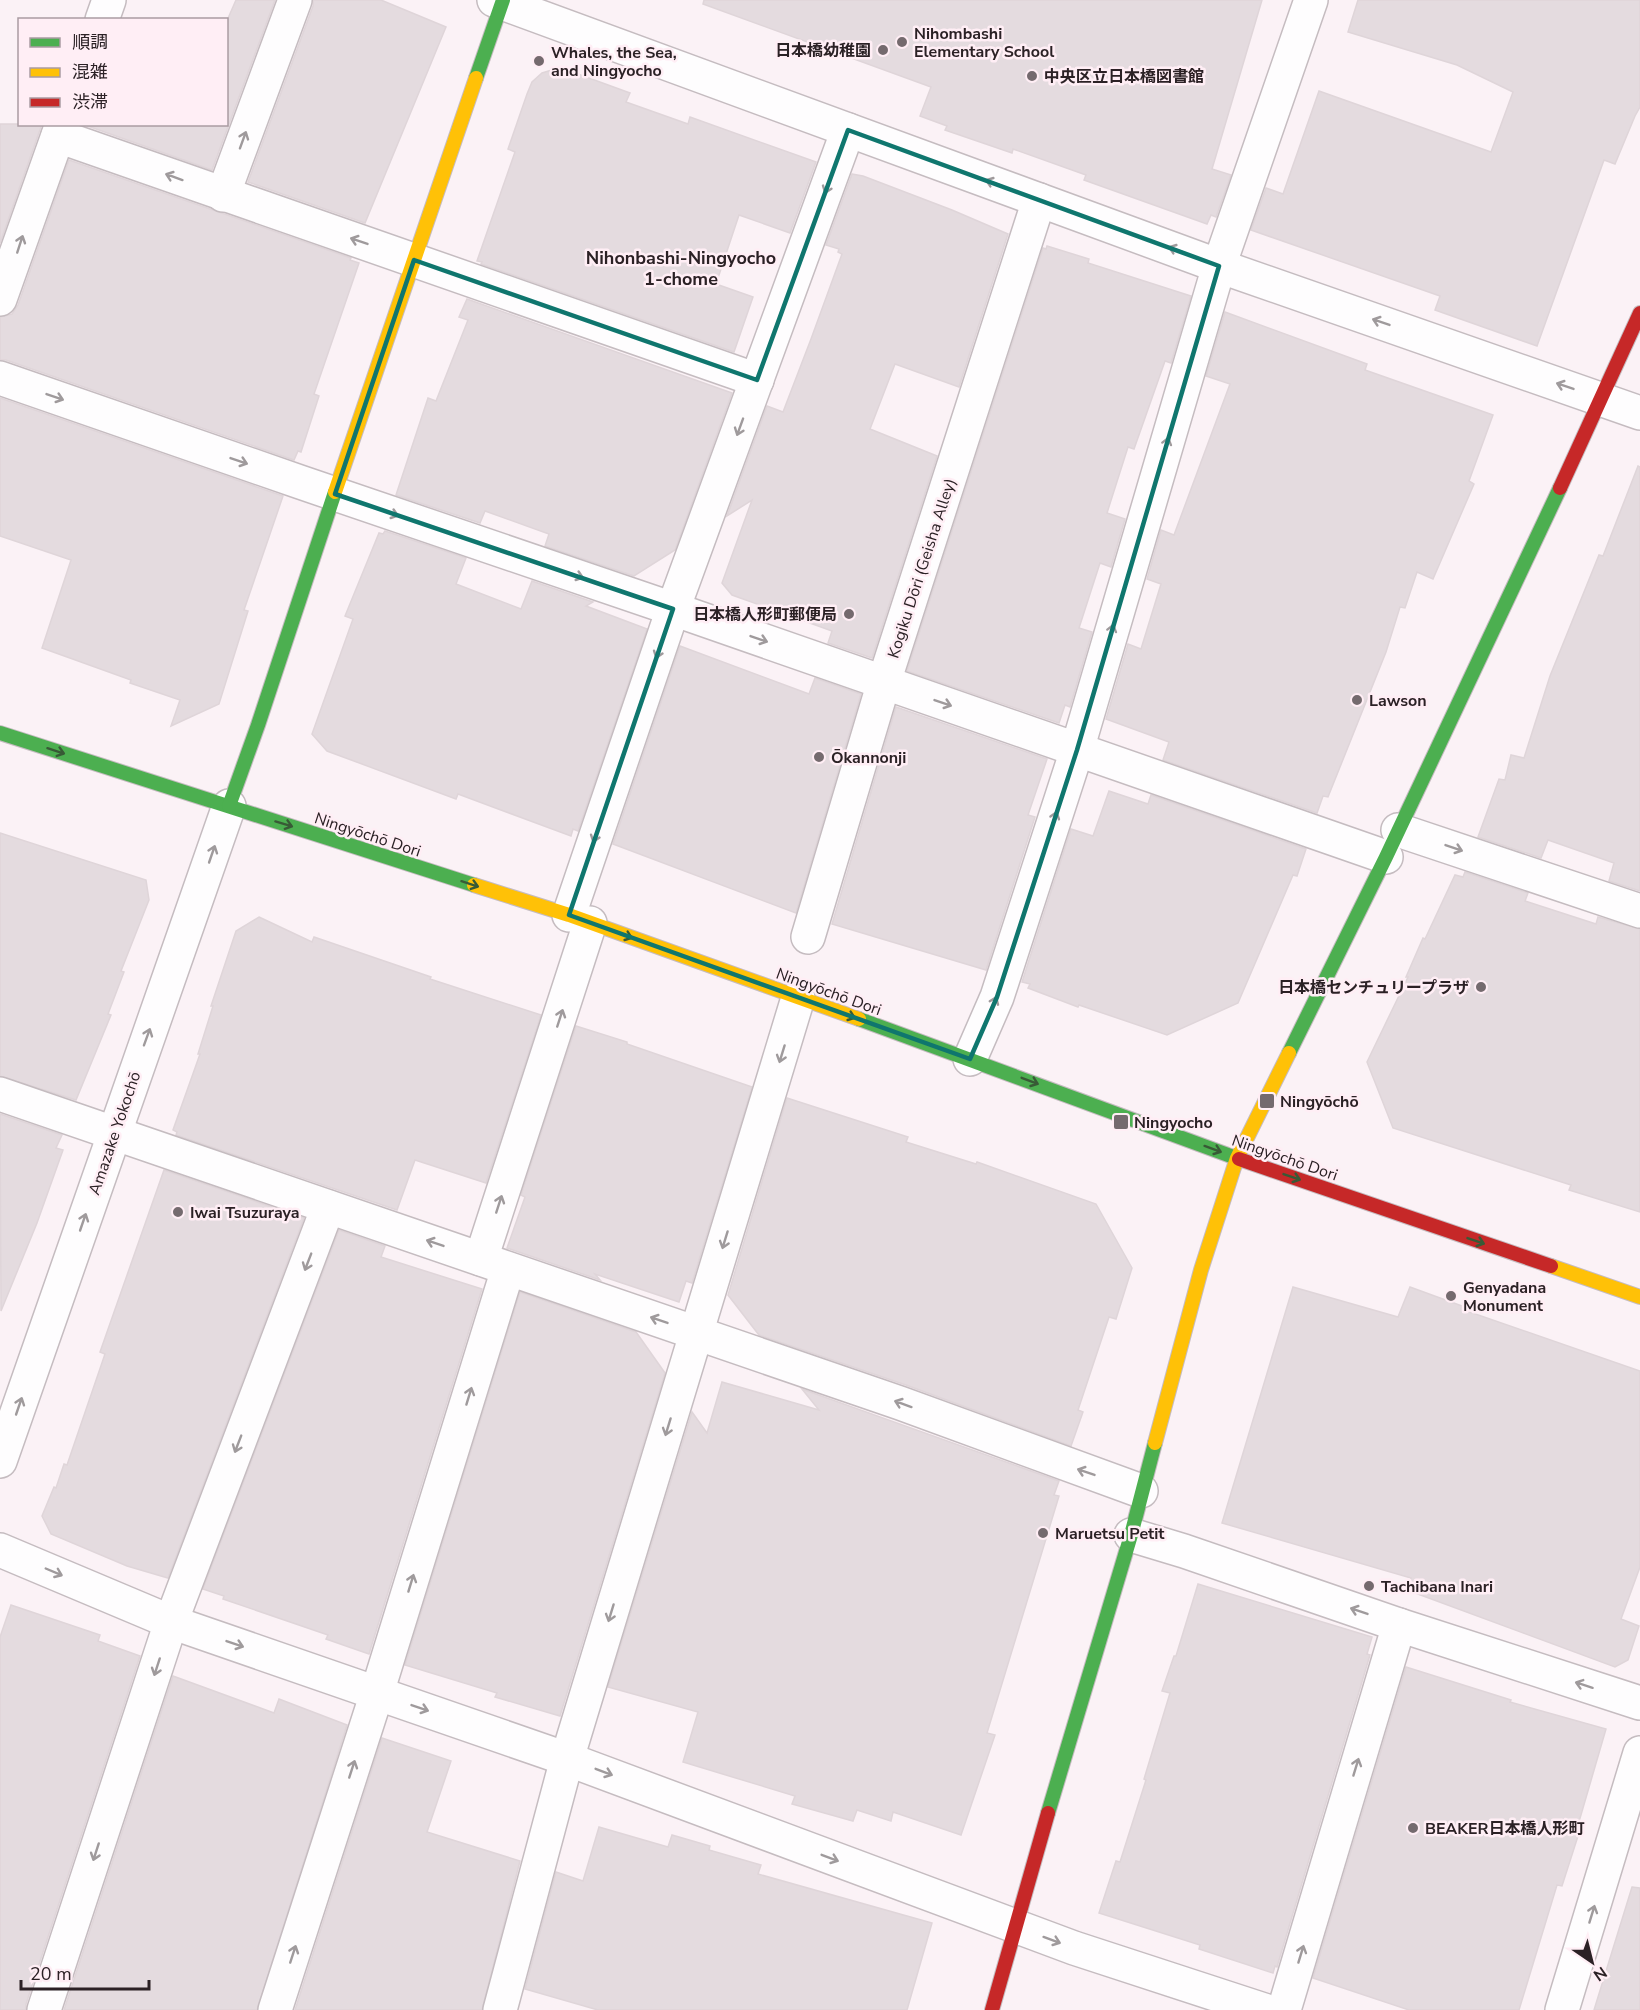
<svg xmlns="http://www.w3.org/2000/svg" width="1640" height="2010" viewBox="0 0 1640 2010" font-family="'Nunito Sans','Noto Sans JP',sans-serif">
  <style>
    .building { fill: #e4dbdf; stroke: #dfd5d9; stroke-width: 1.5 }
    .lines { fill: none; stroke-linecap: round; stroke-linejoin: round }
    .street-casing { stroke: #c5bcc0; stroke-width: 36 }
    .fast-casing { stroke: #c5bcc0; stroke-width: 16 }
    .slow-casing { stroke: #c5bcc0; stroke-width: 16 }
    .jam-casing { stroke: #c5bcc0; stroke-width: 16 }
    .street { stroke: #fefdfe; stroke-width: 33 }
    .fast { stroke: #4caf50; stroke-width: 14 }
    .slow { stroke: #ffc107; stroke-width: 14 }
    .jam { stroke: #c62828; stroke-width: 14 }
    .oneway { stroke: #9f9a9c }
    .oneway2 { stroke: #385a36 }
    .marked { fill: none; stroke: #0f766e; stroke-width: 4.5; stroke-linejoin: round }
    .poi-dot { fill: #746a6e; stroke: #ffeef5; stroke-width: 2 }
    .labels { text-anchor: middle; stroke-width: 5; stroke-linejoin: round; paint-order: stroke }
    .poi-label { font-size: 16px; font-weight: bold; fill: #2b2125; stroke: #ffeef5; text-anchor: start }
    .street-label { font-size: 16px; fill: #2b2125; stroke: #ffeef5 }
    .neighbourhood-label { font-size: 18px; font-weight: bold; fill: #2b2125; stroke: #ffeef5 }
  </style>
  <rect width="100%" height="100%" fill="#fbf2f6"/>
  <g class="building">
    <path d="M236,0H275L212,170L82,124H226V23Z"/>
    <path d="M313,0H381L446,27L365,223L248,182L313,6Z"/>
    <path d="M704,0H1262L1212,169L1231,175L1216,217L1211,215L1207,224L1084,180L1086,175L1013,149L1012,153L945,130L947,126L920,116L931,87L703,4Z"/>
    <path d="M1358,0H1640V107L1635,116L1615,164L1604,160L1537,346L1435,310L1440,296L1251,230L1266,188L1283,194L1319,91L1491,152L1513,92L1457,65L1348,32Z"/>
    <path d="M555,69L567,70L630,93L626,102L688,124L690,117L816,162L790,233L739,215L716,284L753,297L734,352L481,264L482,262L477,261L515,152L508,149L527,94L532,82L542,73Z"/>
    <path d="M0,124H42L0,243Z"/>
    <path d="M69,160L351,258L350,260L359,263L314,394L319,396L301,452L298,451L294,460L6,360H0V317L12,314L18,305Z"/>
    <path d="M852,174L863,176L952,210L1008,234L959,387L895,364L870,429L937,456L872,658L828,643L832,631L732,595L722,583L752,500L727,516L767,406L783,412L811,339L842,254L838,252L839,249L826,245Z"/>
    <path d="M1047,246L1089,259L1088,263L1191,296L1171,363L1165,361L1134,449L1128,447L1107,513L1125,519L1111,567L1100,563L1079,628L1092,632L1070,707L1065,705L1059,723L907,671L1043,248L1046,249Z"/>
    <path d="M467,299L732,393L675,550L634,576L545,546L549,534L485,511L480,523L396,495L428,398L436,401L468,320L459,317Z"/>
    <path d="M1225,312L1367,364L1365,370L1493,415L1469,481L1474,484L1433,579L1417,572L1405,608L1400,607L1386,652L1328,797L1323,796L1317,813L1163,760L1169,742L1106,719L1128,644L1141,649L1161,584L1147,579L1161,530L1174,535L1230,384L1206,376Z"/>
    <path d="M0,398L283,496L244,610L248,611L219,704L171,726L180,700L130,683L131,680L42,648L71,560L0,536Z"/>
    <path d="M1638,466L1640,467V891L1609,881L1614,863L1548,840L1541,858L1478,837L1499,779L1505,780L1511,755L1524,758L1550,676L1599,555L1603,556Z"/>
    <path d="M385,531L466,558L456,584L521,609L532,581L593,602L586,606L647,629L578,831L573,829L571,836L458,794L456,799L327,751L312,734L353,619L345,616L379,533L383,534Z"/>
    <path d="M680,646L809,694L815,678L861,694L796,913L613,844Z"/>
    <path d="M896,707L1047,759L1028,815L1035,817L986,970L832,924Z"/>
    <path d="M1109,791L1148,804L1151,795L1306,849L1297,876L1293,875L1238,1003L1167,1035L1079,1005L1078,1007L1028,988L1030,984L1022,982L1071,829L1093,836Z"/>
    <path d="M0,833L146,880L149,900L121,971L124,972L108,1014L111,1015L76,1100L0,1076Z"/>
    <path d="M1465,872L1528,893L1525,901L1596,924L1598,917L1640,929V1212L1569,1190L1571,1185L1393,1128L1367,1062L1408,977H1406L1423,938L1425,939L1455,875L1463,877Z"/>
    <path d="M259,917L312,942L314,937L431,977L430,979L541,1015L486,1183L415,1160L397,1210L176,1135L177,1132L173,1130L200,1054H198L213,1006H211L236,931Z"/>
    <path d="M576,1026L627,1042V1044L752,1087L692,1283L686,1281L679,1302L595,1274L600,1280L507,1248L525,1197L521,1195Z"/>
    <path d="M787,1098L908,1137L906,1142L976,1164L977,1162L1096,1204L1132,1268L1116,1319L1109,1317L1078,1410L1083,1412L1071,1446L906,1385L759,1335L728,1295Z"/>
    <path d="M0,1114L62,1135L56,1148L63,1150L37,1223L1,1311Z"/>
    <path d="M164,1170L304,1218L168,1578L127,1566L51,1534L42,1516L54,1487L56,1488L64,1464L67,1465L105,1354L100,1352Z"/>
    <path d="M339,1230L385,1246L381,1257L482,1289L369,1654L326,1639L328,1635L223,1599L224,1596L203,1589Z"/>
    <path d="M1293,1287L1398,1317L1410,1287L1462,1306L1461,1309L1640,1371V1567L1621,1619L1639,1626L1628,1660L1615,1667L1407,1590L1411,1578L1222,1523Z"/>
    <path d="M520,1292L636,1332L665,1373L560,1716L495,1697L497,1693L405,1665Z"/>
    <path d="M722,1382L819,1410L802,1389L1059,1481L1054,1495L1059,1496L987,1733L995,1735L961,1835L893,1812L891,1821L857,1810L853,1821L792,1804L795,1796L683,1762L698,1712L608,1687L692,1412L707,1433Z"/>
    <path d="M1198,1584L1372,1637L1367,1654L1370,1655L1277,1967L1275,1966L1273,1973L1199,1949L1200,1945L1099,1913L1116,1861L1120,1862L1146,1780L1144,1779L1170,1693L1162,1691L1174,1656H1176Z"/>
    <path d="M11,1605L100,1635L98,1641L140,1656L26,2004V2010H0V1637Z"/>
    <path d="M1406,1667L1511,1700L1510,1702L1606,1729L1576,1832L1579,1833L1562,1886L1557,1885L1519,2010H1409L1313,1978Z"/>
    <path d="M173,1676L274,1713L279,1699L347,1725L257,2010H64Z"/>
    <path d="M382,1738L451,1761L427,1832L520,1861L482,2010H295Z"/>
    <path d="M599,1827L668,1847L672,1835L710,1846L709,1850L761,1865L758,1874L932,1923L907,2010H598L525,1989L556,1872L583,1881Z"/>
    <path d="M1632,1887L1640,1888V2010H1594Z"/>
  </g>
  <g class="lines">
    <defs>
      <g id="street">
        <path d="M494,0L1219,266L1640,413"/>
        <path d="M102,20L109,0"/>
        <path d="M58,136L757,380"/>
        <path d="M223,195L295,0"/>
        <path d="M0,299L62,124"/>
        <path d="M0,378L300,482L673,609L1386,857"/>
        <path d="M1398,830L1640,911"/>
        <path d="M569,915L673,609L848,130"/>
        <path d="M808,937L884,682L1039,200"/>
        <path d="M970,1059L997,997L1077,750L1219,266L1311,0"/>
        <path d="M0,1094L900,1403L1141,1491"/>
        <path d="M481,1259L590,923"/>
        <path d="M0,1461L229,806"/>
        <path d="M1131,1535L1184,1551L1399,1625L1640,1703"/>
        <path d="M0,1550L171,1622L567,1759L1074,1948L1264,2010"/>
        <path d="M44,2010L171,1622L328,1207"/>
        <path d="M275,2010L377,1693L508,1269"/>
        <path d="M500,2010L567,1759L798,998"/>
        <path d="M1284,2010L1399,1625"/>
        <path d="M1562,2010L1640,1753"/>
      </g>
      <g id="fast">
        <path d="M476,78L503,0"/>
        <path d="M0,733L474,885"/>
        <path d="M229,806L258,725L335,492"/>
        <path d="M859,1019L1239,1159"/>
        <path d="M1289,1053L1386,857L1560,488"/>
        <path d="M1048,1813L1131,1535L1155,1443"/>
      </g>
      <g id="slow">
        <path d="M335,492L476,78"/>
        <path d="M474,885L569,915L859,1019"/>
        <path d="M1551,1266L1640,1297"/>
        <path d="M1155,1443L1201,1270L1237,1158L1289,1053"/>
      </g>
      <g id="jam">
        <path d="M1560,488L1640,313"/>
        <path d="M1239,1159L1551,1266"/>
        <path d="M992,2010L1048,1813"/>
      </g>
    </defs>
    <use href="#street" class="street-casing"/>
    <use href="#fast" class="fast-casing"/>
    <use href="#slow" class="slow-casing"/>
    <use href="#jam" class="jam-casing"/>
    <use href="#street" class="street"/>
    <use href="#fast" class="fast"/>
    <use href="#slow" class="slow"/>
    <use href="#jam" class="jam"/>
  </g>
  <defs><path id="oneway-shaft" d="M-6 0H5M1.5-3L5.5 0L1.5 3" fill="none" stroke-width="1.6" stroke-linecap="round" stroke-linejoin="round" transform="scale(1.5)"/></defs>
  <g class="oneway">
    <use href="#oneway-shaft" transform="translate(243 140) rotate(-70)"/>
    <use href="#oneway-shaft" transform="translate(174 177) rotate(-160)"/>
    <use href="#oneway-shaft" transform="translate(994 183) rotate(-160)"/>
    <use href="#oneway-shaft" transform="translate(828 185) rotate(110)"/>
    <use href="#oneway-shaft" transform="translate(359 241) rotate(-161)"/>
    <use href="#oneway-shaft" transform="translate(20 244) rotate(-72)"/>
    <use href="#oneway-shaft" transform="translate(1177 250) rotate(-160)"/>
    <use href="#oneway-shaft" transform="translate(1381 322) rotate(-161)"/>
    <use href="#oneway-shaft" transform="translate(1565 386) rotate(-161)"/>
    <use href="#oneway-shaft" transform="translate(55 397) rotate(19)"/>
    <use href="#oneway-shaft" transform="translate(740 427) rotate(110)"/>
    <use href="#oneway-shaft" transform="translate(1166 446) rotate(-74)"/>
    <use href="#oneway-shaft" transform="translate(239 461) rotate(19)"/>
    <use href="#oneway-shaft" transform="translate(390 513) rotate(19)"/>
    <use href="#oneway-shaft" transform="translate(575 575) rotate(19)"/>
    <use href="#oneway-shaft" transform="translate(1111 633) rotate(-74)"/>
    <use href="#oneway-shaft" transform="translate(759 639) rotate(19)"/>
    <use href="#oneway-shaft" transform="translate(659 650) rotate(109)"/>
    <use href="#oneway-shaft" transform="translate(943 703) rotate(19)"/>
    <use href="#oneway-shaft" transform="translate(1054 820) rotate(-72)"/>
    <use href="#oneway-shaft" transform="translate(596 834) rotate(109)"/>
    <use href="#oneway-shaft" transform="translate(1454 848) rotate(19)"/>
    <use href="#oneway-shaft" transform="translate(212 854) rotate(-71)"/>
    <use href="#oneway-shaft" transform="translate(993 1005) rotate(-67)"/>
    <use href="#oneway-shaft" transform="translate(560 1018) rotate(-72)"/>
    <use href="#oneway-shaft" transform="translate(147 1037) rotate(-70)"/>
    <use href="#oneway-shaft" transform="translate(782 1054) rotate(107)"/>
    <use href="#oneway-shaft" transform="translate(499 1204) rotate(-72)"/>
    <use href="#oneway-shaft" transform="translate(83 1222) rotate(-71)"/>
    <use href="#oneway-shaft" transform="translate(725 1240) rotate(107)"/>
    <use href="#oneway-shaft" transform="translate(435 1243) rotate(-161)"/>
    <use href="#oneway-shaft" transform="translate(308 1262) rotate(111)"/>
    <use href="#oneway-shaft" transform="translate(659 1320) rotate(-161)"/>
    <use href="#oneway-shaft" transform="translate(469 1396) rotate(-73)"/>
    <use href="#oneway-shaft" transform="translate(903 1404) rotate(-160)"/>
    <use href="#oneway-shaft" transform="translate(19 1406) rotate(-71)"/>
    <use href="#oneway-shaft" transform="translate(668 1427) rotate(107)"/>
    <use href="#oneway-shaft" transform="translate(238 1444) rotate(111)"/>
    <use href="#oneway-shaft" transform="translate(1086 1472) rotate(-161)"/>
    <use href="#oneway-shaft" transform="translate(54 1572) rotate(23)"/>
    <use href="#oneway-shaft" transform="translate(411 1583) rotate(-73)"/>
    <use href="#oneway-shaft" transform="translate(1359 1611) rotate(-161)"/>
    <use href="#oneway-shaft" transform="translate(611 1613) rotate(107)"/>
    <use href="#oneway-shaft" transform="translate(235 1644) rotate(19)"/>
    <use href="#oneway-shaft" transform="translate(157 1667) rotate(108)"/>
    <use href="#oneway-shaft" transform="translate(1584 1685) rotate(-162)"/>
    <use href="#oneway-shaft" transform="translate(420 1708) rotate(19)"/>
    <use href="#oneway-shaft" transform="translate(1356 1767) rotate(-73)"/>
    <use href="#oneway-shaft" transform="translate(352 1769) rotate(-72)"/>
    <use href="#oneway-shaft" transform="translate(604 1772) rotate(21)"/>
    <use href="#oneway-shaft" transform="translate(96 1852) rotate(108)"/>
    <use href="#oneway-shaft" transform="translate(830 1858) rotate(21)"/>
    <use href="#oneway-shaft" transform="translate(1592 1914) rotate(-73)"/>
    <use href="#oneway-shaft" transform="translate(1052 1940) rotate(20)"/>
    <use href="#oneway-shaft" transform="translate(293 1954) rotate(-72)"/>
    <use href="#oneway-shaft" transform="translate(1301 1954) rotate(-73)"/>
  </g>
  <g class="oneway2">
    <use href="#oneway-shaft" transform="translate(56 751) rotate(18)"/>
    <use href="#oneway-shaft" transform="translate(284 824) rotate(17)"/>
    <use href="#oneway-shaft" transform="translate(470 884) rotate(18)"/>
    <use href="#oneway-shaft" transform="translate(624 935) rotate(20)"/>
    <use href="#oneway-shaft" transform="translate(847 1015) rotate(20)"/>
    <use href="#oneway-shaft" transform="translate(1030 1081) rotate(21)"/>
    <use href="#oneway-shaft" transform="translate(1213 1149) rotate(20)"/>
    <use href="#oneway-shaft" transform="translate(1292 1177) rotate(19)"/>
    <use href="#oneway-shaft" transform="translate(1476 1241) rotate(19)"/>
  </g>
  <path class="marked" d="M848,130L1219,266L1077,750L997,997L970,1059L569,915L673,609L335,494L414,260L757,380Z"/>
  <g class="poi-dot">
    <circle cx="902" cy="42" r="6"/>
    <circle cx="883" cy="50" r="6"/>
    <circle cx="539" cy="61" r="6"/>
    <circle cx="1032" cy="76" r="6"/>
    <circle cx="849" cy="614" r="6"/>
    <circle cx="1357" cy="700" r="6"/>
    <circle cx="819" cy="757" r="6"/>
    <circle cx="1481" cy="987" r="6"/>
    <rect x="1259" y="1093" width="16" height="16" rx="3"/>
    <rect x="1113" y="1114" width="16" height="16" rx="3"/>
    <circle cx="178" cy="1212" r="6"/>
    <circle cx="1451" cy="1296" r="6"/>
    <circle cx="1043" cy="1533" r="6"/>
    <circle cx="1369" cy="1586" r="6"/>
    <circle cx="1413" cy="1828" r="6"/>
  </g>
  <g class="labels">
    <g class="poi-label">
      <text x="914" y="39">Nihombashi<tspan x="914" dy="18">Elementary School</tspan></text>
      <text x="871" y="56" text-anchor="end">日本橋幼稚園</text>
      <text x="551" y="58">Whales, the Sea,<tspan x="551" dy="18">and Ningyocho</tspan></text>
      <text x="1044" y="82">中央区立日本橋図書館</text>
      <text x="837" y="620" text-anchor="end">日本橋人形町郵便局</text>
      <text x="1369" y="706">Lawson</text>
      <text x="831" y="763">Ōkannonji</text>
      <text x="1469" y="993" text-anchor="end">日本橋センチュリープラザ</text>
      <text x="1280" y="1107">Ningyōchō</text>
      <text x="1134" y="1128">Ningyocho</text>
      <text x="190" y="1218">Iwai Tsuzuraya</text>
      <text x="1463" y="1293">Genyadana<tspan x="1463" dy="18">Monument</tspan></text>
      <text x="1055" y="1539">Maruetsu Petit</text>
      <text x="1381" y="1592">Tachibana Inari</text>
      <text x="1425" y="1834">BEAKER日本橋人形町</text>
    </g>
    <g class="street-label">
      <text transform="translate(921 568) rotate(-72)" y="6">Kogiku Dōri (Geisha Alley)</text>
      <text transform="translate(368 834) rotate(18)" y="6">Ningyōchō Dori</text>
      <text transform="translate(829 991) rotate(20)" y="6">Ningyōchō Dori</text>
      <text transform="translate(114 1133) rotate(-71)" y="6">Amazake Yokochō</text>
      <text transform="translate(1285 1157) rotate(19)" y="6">Ningyōchō Dori</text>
    </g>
    <g class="neighbourhood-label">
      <text x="681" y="264">Nihonbashi-Ningyocho<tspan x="681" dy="21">1-chome</tspan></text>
    </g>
  </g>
  <rect x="18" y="18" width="210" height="108" fill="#ffeef5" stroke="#aa9ca2" stroke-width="1.5"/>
  <rect x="30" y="38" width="30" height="9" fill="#4caf50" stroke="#aa9ca2" stroke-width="1.5"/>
  <text x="72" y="48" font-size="18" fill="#2b2125">順調</text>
  <rect x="30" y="68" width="30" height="9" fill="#ffc107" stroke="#aa9ca2" stroke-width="1.5"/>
  <text x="72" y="78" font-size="18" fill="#2b2125">混雑</text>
  <rect x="30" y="98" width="30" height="9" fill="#c62828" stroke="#aa9ca2" stroke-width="1.5"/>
  <text x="72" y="108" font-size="18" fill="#2b2125">渋滞</text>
  <g transform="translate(1592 1962) rotate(145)" stroke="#ffeef5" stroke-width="4.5" paint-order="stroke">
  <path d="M0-4.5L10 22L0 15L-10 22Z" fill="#2b2125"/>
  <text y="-9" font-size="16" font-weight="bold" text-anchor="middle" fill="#2b2125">N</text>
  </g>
  <path d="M21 1980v9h128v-9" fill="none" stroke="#2b2125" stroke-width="3"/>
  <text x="30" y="1980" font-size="18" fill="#2b2125" stroke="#ffeef5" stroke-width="4.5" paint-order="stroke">20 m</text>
</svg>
